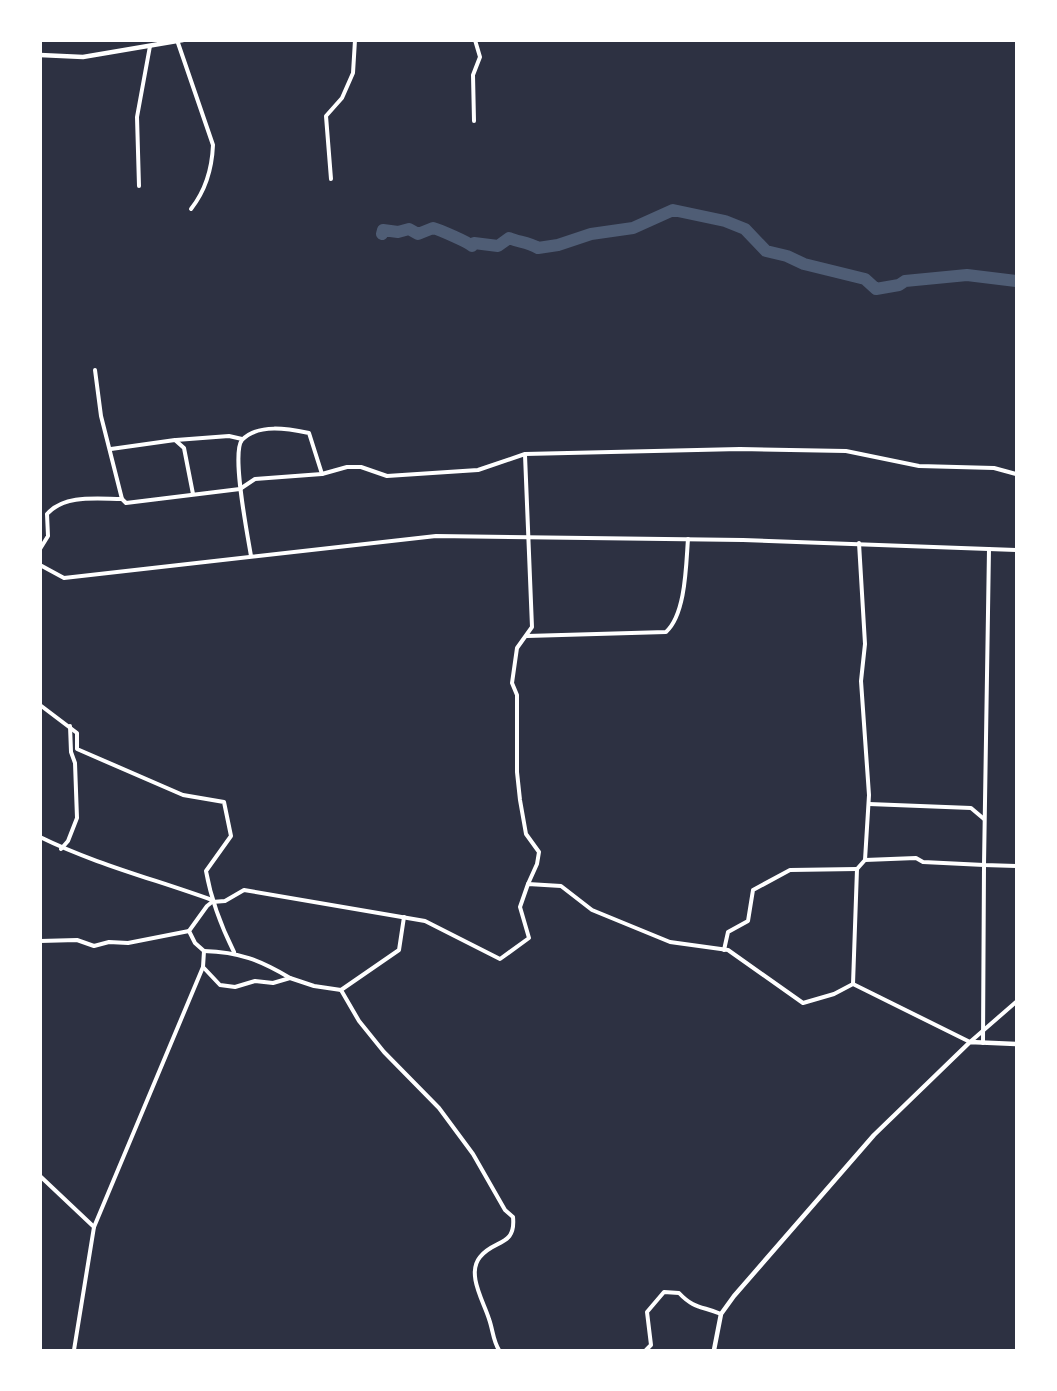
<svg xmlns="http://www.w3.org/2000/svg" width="1057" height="1391" viewBox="0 0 1057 1391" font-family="Helvetica,sans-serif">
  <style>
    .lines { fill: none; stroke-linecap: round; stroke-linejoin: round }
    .river { stroke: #4f5d75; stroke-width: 12 }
    .minor { stroke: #fff; stroke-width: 4 }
    .tertiary { stroke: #fff; stroke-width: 4.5 }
  </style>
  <rect width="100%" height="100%" fill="#2d3142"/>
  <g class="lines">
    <path class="river" d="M382,234L383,230L398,232L409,229L418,234L433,228C440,230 468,242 472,246L474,243L498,246L509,238C518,242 528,242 538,248L558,245L591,234L633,228L673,210L725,221L745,229L766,251L787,256L804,264L865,279L876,289L899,285L905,281L967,275L1016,281"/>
    <g class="minor">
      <path d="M177,40L213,145C212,169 206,190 191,209"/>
      <path d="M474,121L473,75L480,57L475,40"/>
      <path d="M331,179L326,116L342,98L353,73L355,40"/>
      <path d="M139,186L137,117L150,46"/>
      <path d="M95,370L101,416L122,499"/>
      <path d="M176,440L229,436L242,439"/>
      <path d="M111,449L175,440L184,448L193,494"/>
      <path d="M525,455L532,627L517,648L512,683L517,695V772L520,800L526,834L539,852L537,864L528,884"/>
      <path d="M859,543L865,644L861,681L869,795L865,860"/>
      <path d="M40,549L48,536L47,514C65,494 98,499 122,499L126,503L240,489L255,479L322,474L347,467H361L387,476L478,470L525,454L740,449L846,451L919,466L994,468L1016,474"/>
      <path d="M989,549L984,865L1016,866"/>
      <path d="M251,556C248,537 231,453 242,440C258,423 289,429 309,433L322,474"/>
      <path d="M40,565L64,578L436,536L743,540L1016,550"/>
      <path d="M527,636L666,632C686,614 686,564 688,539"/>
      <path d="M40,705L77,733V749L183,795L224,802L231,836L206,871C211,899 222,928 234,952"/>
      <path d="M869,804L971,808L984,819"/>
      <path d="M40,837C95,864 154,879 212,900"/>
      <path d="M61,849L68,841L77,818L75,763L71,752L70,726"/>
      <path d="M404,917L399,950L341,990L359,1021L384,1052L439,1108L473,1154L505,1210L513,1217C516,1247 494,1239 480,1257C466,1274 484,1302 489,1319C493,1330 493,1341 499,1350"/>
      <path d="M40,941L77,940L94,946L109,942L128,943L189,931"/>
      <path d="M724,950L728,932L748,921L753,890L790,870L857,869"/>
      <path d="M204,951C239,952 260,960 290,978"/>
      <path d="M203,967L220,985L235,987L255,981L273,983L290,978L314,986L341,990"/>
      <path d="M853,984L857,869L865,860L916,858L923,862L984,865L983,1043"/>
      <path d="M40,1176L94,1227L74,1350"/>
      <path d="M94,1227L203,967L204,951L195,943L189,931L207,906L212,902L225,901L244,890L425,921L500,959L529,938L520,907L528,884L561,886L592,910L670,942L728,950L803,1003L834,994L853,984L970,1042L1016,1002"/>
      <path d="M646,1350L651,1345L647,1312L664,1292L679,1293C694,1309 702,1306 721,1314"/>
    </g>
    <g class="tertiary">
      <path d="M40,55L83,57L183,40"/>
      <path d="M714,1350L721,1314L734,1296L874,1135L970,1042L1016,1044"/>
    </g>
  </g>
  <rect width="1057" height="1391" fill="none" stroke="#ffffff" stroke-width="84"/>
</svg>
